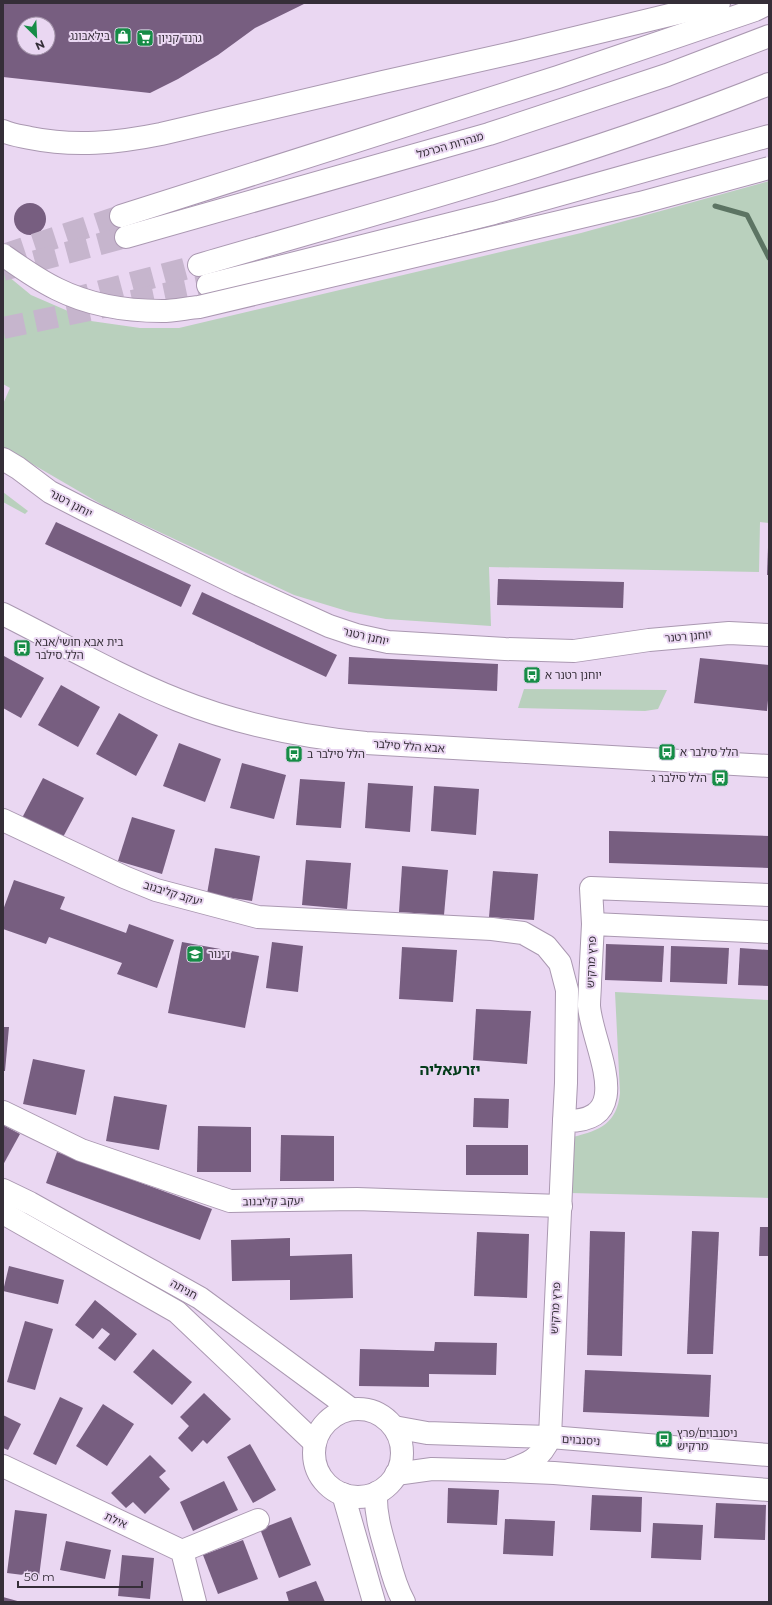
<svg xmlns="http://www.w3.org/2000/svg" width="772" height="1605" viewBox="0 0 772 1605" font-family="Montserrat,'Noto Sans Hebrew',sans-serif">
  <style>
    .green { fill: #b9d0bd }
    .lines { fill: none; stroke-linecap: round; stroke-linejoin: round }
    .stream { stroke: #5c7463; stroke-width: 5 }
    .building { fill: #775e80; fill-rule: evenodd }
    .highway-tunnel { stroke: #c6b5cd; stroke-width: 22; stroke-dasharray: 22 11; stroke-linecap: butt }
    .minor-casing { stroke: #aa98b1; stroke-width: 24 }
    .highway-casing { stroke: #aa98b1; stroke-width: 24 }
    .minor { stroke: #fff; stroke-width: 22 }
    .highway { stroke: #fff; stroke-width: 22 }
    .highway-bridge-casing { stroke: #aa98b1; stroke-width: 24; stroke-linecap: butt }
    .highway-bridge { stroke: #fff; stroke-width: 22 }
    .labels { text-anchor: middle; stroke-width: 4; stroke-linejoin: round; paint-order: stroke }
    .poi-label { font-size: 11px; fill: #352e38; stroke: #ead7f2; text-anchor: start }
    .street-label { font-size: 11px; fill: #352e38; stroke: #ead7f2 }
    .district-label { font-size: 15px; font-weight: bold; fill: #043b1a; stroke: #ead7f2 }
  </style>
  <rect width="100%" height="100%" fill="#ead7f2"/>
  <g class="green">
    <path d="M769,181V523L760,522L759,572L489,567L491,626L386,619L350,612L294,595L106,507L3,447V404L10,388L3,384V272L31,295L91,321L140,328H179L581,233Z"/>
    <path d="M3,492L28,511L25,514L3,502Z"/>
    <path d="M524,689L667,690L658,709L645,711L518,708Z"/>
    <path d="M615,992L769,1000V1198L570,1193L573,1137C601,1130 617,1123 620,1093Z"/>
  </g>
  <g class="lines">
    <path class="stream" d="M715,206L747,215L769,258"/>
  </g>
  <g class="building">
    <path d="M3,3H306L255,28L218,55L178,79L150,93L3,77ZM24,24H48V48H24Z"/>
    <circle cx="30" cy="219" r="16"/>
    <path d="M56,522L191,585L181,607L45,544Z"/>
    <path d="M768,548H769V575H767Z"/>
    <path d="M498,579L624,582L623,608L497,605Z"/>
    <path d="M202,592L337,655L326,677L192,614Z"/>
    <path d="M4,656L44,678L21,718L3,708V658Z"/>
    <path d="M349,657L498,664L497,691L348,684Z"/>
    <path d="M700,658L769,665V689L767,711L694,703Z"/>
    <path d="M61,685L100,707L78,747L38,725Z"/>
    <path d="M119,713L158,735L136,776L96,754Z"/>
    <path d="M179,743L221,759L205,802L163,786Z"/>
    <path d="M242,763L286,775L274,819L230,808Z"/>
    <path d="M43,778L84,798L62,839L22,818Z"/>
    <path d="M300,779L345,782L341,828L296,825Z"/>
    <path d="M368,783L413,786L410,832L365,828Z"/>
    <path d="M434,786L479,789L476,835L431,831Z"/>
    <path d="M132,817L175,830L162,874L118,861Z"/>
    <path d="M609,831L769,836V868L609,863Z"/>
    <path d="M215,848L260,856L252,901L207,894Z"/>
    <path d="M306,860L351,863L347,909L302,905Z"/>
    <path d="M402,866L448,870L444,915L399,912Z"/>
    <path d="M493,871L538,874L534,920L489,917Z"/>
    <path d="M14,880L65,897L60,909L126,933L129,924L174,940L157,988L117,974L122,963L49,937L46,944L3,929V910Z"/>
    <path d="M182,942L259,956L245,1028L168,1013Z"/>
    <path d="M272,942L303,946L298,992L266,988Z"/>
    <path d="M606,944L664,946L662,982L605,980Z"/>
    <path d="M671,946L729,948L727,984L670,982Z"/>
    <path d="M402,947L457,950L453,1002L399,999Z"/>
    <path d="M740,948L769,950V986L738,985Z"/>
    <path d="M476,1009L531,1011L527,1064L473,1060Z"/>
    <path d="M3,1027H9L5,1071H3Z"/>
    <path d="M33,1059L85,1070L76,1115L23,1104Z"/>
    <path d="M114,1096L167,1105L159,1150L106,1141Z"/>
    <path d="M474,1098L509,1099L508,1128L473,1127Z"/>
    <path d="M3,1125L20,1134L3,1165Z"/>
    <path d="M198,1126L251,1127V1172H197Z"/>
    <path d="M281,1135L334,1136V1181H280Z"/>
    <rect x="466" y="1145" width="62" height="30"/>
    <path d="M57,1152L212,1209L200,1240L46,1183Z"/>
    <path d="M760,1227H769V1256H759Z"/>
    <path d="M590,1231L625,1232L622,1356L587,1355Z"/>
    <path d="M692,1231L719,1232L713,1354H687Z"/>
    <path d="M477,1232L529,1234L527,1298L474,1296Z"/>
    <path d="M290,1238V1256L352,1254L353,1298L290,1300V1280L232,1281L231,1240Z"/>
    <path d="M9,1266L64,1280L58,1304L3,1291Z"/>
    <path d="M95,1300L137,1334L115,1361L98,1348L110,1334L102,1328L93,1339L75,1325Z"/>
    <path d="M25,1321L53,1329L35,1390L7,1382Z"/>
    <path d="M435,1342L497,1343L496,1375L429,1374V1387L359,1386L360,1349L434,1351Z"/>
    <path d="M153,1349L192,1382L172,1405L133,1372Z"/>
    <path d="M585,1370L711,1375L709,1417L583,1412Z"/>
    <path d="M204,1393L231,1419L207,1444L203,1440L192,1452L178,1438L189,1426L180,1417Z"/>
    <path d="M60,1397L83,1408L56,1465L33,1454Z"/>
    <path d="M103,1404L134,1424L107,1466L76,1446Z"/>
    <path d="M3,1415L21,1424L8,1450L3,1448Z"/>
    <path d="M250,1444L276,1490L253,1503L227,1457Z"/>
    <path d="M150,1455L166,1471L159,1477L170,1489L145,1514L133,1502L126,1508L111,1493Z"/>
    <path d="M224,1481L238,1510L193,1531L180,1502Z"/>
    <path d="M448,1488L499,1490L497,1525L447,1523Z"/>
    <path d="M592,1495L642,1497L641,1532L590,1530Z"/>
    <path d="M716,1503L766,1505L765,1540L714,1538Z"/>
    <path d="M15,1510L47,1514L39,1577L7,1573Z"/>
    <path d="M291,1517L311,1565L279,1578L260,1529Z"/>
    <path d="M505,1519L555,1521L553,1556L503,1554Z"/>
    <path d="M653,1523L703,1525L701,1560L651,1558Z"/>
    <path d="M243,1540L258,1579L218,1594L203,1555Z"/>
    <path d="M66,1541L111,1550L105,1579L60,1570Z"/>
    <path d="M122,1555L154,1558L150,1599L118,1596Z"/>
    <path d="M316,1581L325,1602H289L286,1592Z"/>
    <path d="M3,1597L21,1602H3Z"/>
  </g>
  <g class="lines">
    <g class="highway-tunnel">
      <path d="M3,255L121,216"/>
      <path d="M3,270L126,237"/>
      <path d="M68,300L199,265"/>
      <path d="M3,328L208,285"/>
    </g>
    <defs>
      <g id="minor">
        <path d="M3,459L18,468L50,492L85,510L239,585L329,626L356,635L388,642L505,649L574,651L649,640L729,633L769,635"/>
        <path d="M3,614C61,643 118,676 178,700C238,724 302,737 366,743L769,766"/>
        <path d="M3,820L124,877L156,890L258,917L492,929L523,933L546,946L560,963L567,990L566,1083L564,1121"/>
        <path d="M593,924L591,888L769,895"/>
        <path d="M3,1112L81,1150L230,1201L357,1199L561,1206"/>
        <path d="M3,1190L30,1203L200,1298L351,1409"/>
        <path d="M3,1213L177,1312L315,1443"/>
        <circle cx="358" cy="1453" r="44"/>
        <path d="M394,1427L427,1433L550,1437L769,1455"/>
        <path d="M3,1466L182,1551L195,1602"/>
        <path d="M507,1471C528,1464 541,1459 550,1437L564,1121C639,1123 592,1046 589,1006C589,998 590,990 590,982C591,963 592,943 593,924L769,932"/>
        <path d="M396,1474L432,1469L507,1471L554,1473L769,1490"/>
        <path d="M376,1493C375,1516 382,1536 388,1557C392,1573 396,1588 404,1602"/>
        <path d="M343,1494L374,1602"/>
        <path d="M182,1551L258,1520"/>
      </g>
      <g id="highway">
        <path d="M3,131C12,135 21,136 30,138C74,147 117,143 161,134L383,82L521,51L719,3"/>
        <path d="M121,216L558,77L755,10L769,3"/>
        <path d="M126,237L489,134L667,75L769,36"/>
        <path d="M199,265C391,209 584,158 769,84"/>
        <path d="M208,285L494,213L769,136"/>
      </g>
    </defs>
    <use href="#minor" class="minor-casing"/>
    <use href="#highway" class="highway-casing"/>
    <use href="#minor" class="minor"/>
    <use href="#highway" class="highway"/>
    <defs>
      <path id="highway-bridge" d="M3,255C20,267 38,280 57,289C89,305 127,311 162,311C174,311 187,308 199,307L640,203L769,168"/>
    </defs>
    <use href="#highway-bridge" class="highway-bridge-casing"/>
    <use href="#highway-bridge" class="highway-bridge"/>
  </g>
  <defs>
    <symbol id="shop-square" viewBox="-11 -11 22 22"><rect x="-9" y="-9" width="18" height="18" rx="4" fill="#168c46" stroke="#ead7f2"/><path d="M-5-2.5h2.3a2.7 3.5 0 0 1 5.4 0H5L5.5 6h-11ZM-1.5-2.5h3a1.5 2.3 0 0 0-3 0Z" fill="#fff"/></symbol>
    <symbol id="supermarket-square" viewBox="-11 -11 22 22"><rect x="-9" y="-9" width="18" height="18" rx="4" fill="#168c46" stroke="#ead7f2"/><path d="M-6-5.5h2.5l.6 2H6L4.5 2H-2.5L-4.4-4H-6ZM-1.5 3.2a1.3 1.3 0 1 0 .1 0ZM3 3.2a1.3 1.3 0 1 0 .1 0Z" fill="#fff"/></symbol>
    <symbol id="bus-square" viewBox="-11 -11 22 22"><rect x="-9" y="-9" width="18" height="18" rx="4" fill="#168c46" stroke="#ead7f2"/><path d="M-5-6H5V4H4V6H2V4H-2V6H-4V4H-5ZM-3.5-4V0h7V-4ZM-3.5 1.2v1.5H-2V1.2ZM2 1.2v1.5H3.5V1.2Z" fill="#fff"/></symbol>
    <symbol id="school-square" viewBox="-11 -11 22 22"><rect x="-9" y="-9" width="18" height="18" rx="4" fill="#168c46" stroke="#ead7f2"/><path d="M0-5L7-2L0 1L-7-2ZM-4 1L0 2.5L4 1V4Q0 6-4 4Z" fill="#fff"/></symbol>
  </defs>
  <g fill-rule="evenodd">
    <use href="#shop-square" x="113" y="26" width="20" height="20"/>
    <use href="#supermarket-square" x="135" y="28" width="20" height="20"/>
    <use href="#bus-square" x="12" y="638" width="20" height="20"/>
    <use href="#bus-square" x="522" y="665" width="20" height="20"/>
    <use href="#bus-square" x="657" y="742" width="20" height="20"/>
    <use href="#bus-square" x="284" y="744" width="20" height="20"/>
    <use href="#bus-square" x="710" y="768" width="20" height="20"/>
    <use href="#school-square" x="185" y="944" width="20" height="20"/>
    <use href="#bus-square" x="654" y="1429" width="20" height="20"/>
  </g>
  <g class="labels">
    <g class="poi-label">
      <text x="110" y="40" text-anchor="end">בילאבונג</text>
      <text x="158" y="42">גרנד קניון</text>
      <text x="35" y="646">בית אבא חושי/אבא<tspan x="35" dy="13">הלל סילבר</tspan></text>
      <text x="545" y="679">יוחנן רטנר א</text>
      <text x="680" y="756">הלל סילבר א</text>
      <text x="307" y="758">הלל סילבר ב</text>
      <text x="707" y="782" text-anchor="end">הלל סילבר ג</text>
      <text x="208" y="958">דינור</text>
      <text x="677" y="1437">ניסנבוים/פרץ<tspan x="677" dy="13">מרקיש</tspan></text>
    </g>
    <g class="street-label">
      <text transform="translate(450 145) rotate(-16)" y="4">מנהרות הכרמל</text>
      <text transform="translate(71 503) rotate(28)" y="4">יוחנן רטנר</text>
      <text transform="translate(366 636) rotate(13)" y="4">יוחנן רטנר</text>
      <text transform="translate(688 636) rotate(-5)" y="4">יוחנן רטנר</text>
      <text transform="translate(409 746) rotate(4)" y="4">אבא הלל סילבר</text>
      <text transform="translate(173 893) rotate(17)" y="4">יעקב קליבנוב</text>
      <text transform="translate(591 962) rotate(-88)" y="4">פרץ מרקיש</text>
      <text transform="translate(273 1201) rotate(-1)" y="4">יעקב קליבנוב</text>
      <text transform="translate(184 1289) rotate(29)" y="4">חניתה</text>
      <text transform="translate(555 1308) rotate(-87)" y="4">פרץ מרקיש</text>
      <text transform="translate(581 1440) rotate(4)" y="4">ניסנבוים</text>
      <text transform="translate(116 1520) rotate(25)" y="4">אילת</text>
    </g>
    <g class="district-label">
      <text x="450" y="1075">יזרעאליה</text>
    </g>
  </g>
  <rect width="772" height="1605" fill="none" stroke="#352e38" stroke-width="8"/>
  <g transform="translate(36 36) rotate(156)"><circle r="19" fill="#ead7f2" stroke="#a293a8"/>
  <path d="M0-3L7 15L0 10L-7 15Z" fill="#168c46"/>
  <text y="-6" font-size="11" font-weight="bold" text-anchor="middle" fill="#352e38">N</text>
  </g>
  <path d="M18 1581v6h124v-6" fill="none" stroke="#352e38" stroke-width="2"/>
  <text x="24" y="1581" font-size="12" fill="#352e38" stroke="#ead7f2" stroke-width="3" paint-order="stroke">50 m</text>
</svg>
